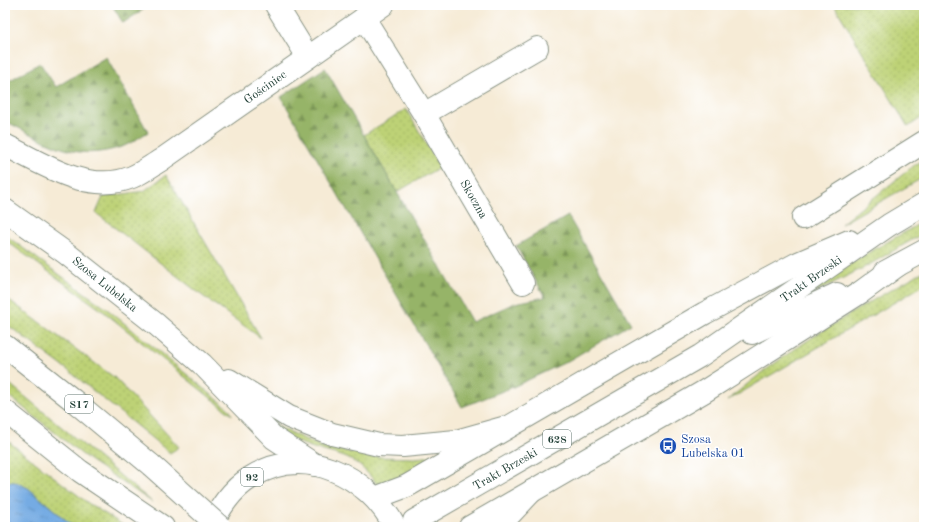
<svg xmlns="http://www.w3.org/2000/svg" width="929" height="532" viewBox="0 0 929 532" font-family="'Old Standard TT',serif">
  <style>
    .grass { fill: url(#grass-dots); stroke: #6e8855 }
    .forest { fill: url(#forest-firs); stroke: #5a784e }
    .water { fill: url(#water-ripples); stroke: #4a748c }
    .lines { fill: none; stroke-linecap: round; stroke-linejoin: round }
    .minor-casing { stroke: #8a9485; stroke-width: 24 }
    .major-casing { stroke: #8a9485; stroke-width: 24 }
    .highway-casing { stroke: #8a9485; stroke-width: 24 }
    .minor { stroke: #fff; stroke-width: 22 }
    .major { stroke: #fff; stroke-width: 22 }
    .highway { stroke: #fff; stroke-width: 22 }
    .highway-bridge-casing { stroke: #8a9485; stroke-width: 24; stroke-linecap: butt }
    .highway-bridge { stroke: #fff; stroke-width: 22 }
    .labels { text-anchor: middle; stroke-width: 3; stroke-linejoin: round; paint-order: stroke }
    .shield { fill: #fff; stroke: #627771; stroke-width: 1 }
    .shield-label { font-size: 11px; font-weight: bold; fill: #1f3d34 }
    .street-label { font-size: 12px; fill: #1f3d34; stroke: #fff }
    .transit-label { font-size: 12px; fill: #164399; stroke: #fff; text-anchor: start }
  </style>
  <defs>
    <pattern id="grass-dots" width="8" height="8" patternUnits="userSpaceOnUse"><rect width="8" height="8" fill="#bdd276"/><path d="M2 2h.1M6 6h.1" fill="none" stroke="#a2b567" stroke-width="1.8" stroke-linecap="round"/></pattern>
    <pattern id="forest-firs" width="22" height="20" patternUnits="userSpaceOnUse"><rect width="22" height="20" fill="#96b467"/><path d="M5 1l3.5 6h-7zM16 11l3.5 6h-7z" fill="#7a9456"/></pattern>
    <pattern id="water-ripples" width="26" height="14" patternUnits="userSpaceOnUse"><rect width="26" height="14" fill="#75abe3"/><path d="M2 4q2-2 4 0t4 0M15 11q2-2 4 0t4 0" fill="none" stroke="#5f8cb9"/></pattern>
  </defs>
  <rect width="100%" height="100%" fill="#fff"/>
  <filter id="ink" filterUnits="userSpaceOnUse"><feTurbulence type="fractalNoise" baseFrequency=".025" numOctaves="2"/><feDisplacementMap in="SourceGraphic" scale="8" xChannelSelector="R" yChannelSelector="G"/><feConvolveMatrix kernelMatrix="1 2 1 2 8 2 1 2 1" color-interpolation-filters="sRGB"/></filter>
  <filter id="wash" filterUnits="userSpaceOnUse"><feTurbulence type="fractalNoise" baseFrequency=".012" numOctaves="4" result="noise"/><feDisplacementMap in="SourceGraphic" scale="16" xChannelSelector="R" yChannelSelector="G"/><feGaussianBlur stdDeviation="0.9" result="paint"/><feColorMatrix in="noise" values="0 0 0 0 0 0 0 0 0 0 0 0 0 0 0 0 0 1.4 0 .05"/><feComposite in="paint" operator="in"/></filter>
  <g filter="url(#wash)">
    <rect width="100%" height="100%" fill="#f6ebd6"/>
    <g class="grass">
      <path d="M834,5H924V116L908,127Z"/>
      <path d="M406,109L440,167L397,192L364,135Z"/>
      <path d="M924,159V177L841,224L912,167Z"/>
      <path d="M166,175L261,338L204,297L96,213L103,197L144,191Z"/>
      <path d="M924,221V233L867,266L791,304L861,257Z"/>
      <path d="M5,235L107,309L229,409L232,415L104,312L5,240Z"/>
      <path d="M924,271V285L727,401C787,349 855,310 924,271Z"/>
      <path d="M5,297L115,378L179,447L170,453L69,371L5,323Z"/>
      <path d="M5,380L152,502L88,459L5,393Z"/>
      <path d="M265,421L320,446L345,451L380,457L413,458L447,455L379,487C351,448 336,459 298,442C287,437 276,428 265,421Z"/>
      <path d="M5,439L88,503L126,527H74L28,488L15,482H5Z"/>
    </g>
    <g class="forest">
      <path d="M112,5H150L123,23Z"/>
      <path d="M106,57L148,132C141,136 132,143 124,146C74,164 48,142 5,121V83L40,63L56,87Z"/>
      <path d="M325,68L472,322L515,303L545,297L516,246L568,216L631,324L566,362L513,387L462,407L281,97Z"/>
    </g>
    <path class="water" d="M5,482H15L28,488L74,527H5Z"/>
  </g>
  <g filter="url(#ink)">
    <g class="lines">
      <defs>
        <g id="minor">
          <path d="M276,5L308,57"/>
          <path d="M364,18L424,114L523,283"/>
          <path d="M424,114L537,48"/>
          <path d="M5,145C43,164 88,195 132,177C142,173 151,166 161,160L383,5"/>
          <path d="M803,218L924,142"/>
        </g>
        <g id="major">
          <path d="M885,272L924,251"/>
          <path d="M752,333L837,294"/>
          <path d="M5,411L80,471L163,527"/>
          <path d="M375,498L407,486L705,313L798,263L849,241"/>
          <path d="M414,521L700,356L889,225L924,204"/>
          <path d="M210,527C220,508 231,490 250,478C304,443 368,475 395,527"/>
          <path d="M470,527L705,391L861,292L898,265"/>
        </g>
        <g id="highway">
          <path d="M5,210L67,254L157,325L202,364L274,438L315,465"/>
          <path d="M5,346L73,400L151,465"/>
          <path d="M229,380L289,417L332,434L379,445L403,446L456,441L506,427"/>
          <path d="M498,527L532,491"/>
        </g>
      </defs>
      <use href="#minor" class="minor-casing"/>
      <use href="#major" class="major-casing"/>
      <use href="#highway" class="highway-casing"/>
      <use href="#minor" class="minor"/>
      <use href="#major" class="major"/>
      <use href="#highway" class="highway"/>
      <defs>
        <path id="highway-bridge" d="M151,465L220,527"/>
      </defs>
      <use href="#highway-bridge" class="highway-bridge-casing"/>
      <use href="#highway-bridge" class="highway-bridge"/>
    </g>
  </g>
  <defs>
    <symbol id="bus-disc" viewBox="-11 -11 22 22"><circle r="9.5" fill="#1a4fb4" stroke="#fff"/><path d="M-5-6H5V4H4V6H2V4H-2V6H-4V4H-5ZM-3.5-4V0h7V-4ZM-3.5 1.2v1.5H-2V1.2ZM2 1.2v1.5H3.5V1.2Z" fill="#fff"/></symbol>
  </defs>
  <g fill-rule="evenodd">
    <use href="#bus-disc" x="658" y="436" width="20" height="20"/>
  </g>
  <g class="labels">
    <g class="shield">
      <rect x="65" y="395" width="28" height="18" rx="3"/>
      <rect x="543" y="430" width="28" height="18" rx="3"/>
      <rect x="241" y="468" width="22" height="18" rx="3"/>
    </g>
    <g class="shield-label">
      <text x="79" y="408">S17</text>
      <text x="557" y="443">628</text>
      <text x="252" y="481">92</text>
    </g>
    <g class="street-label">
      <text transform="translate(265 87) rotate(-35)" y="4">Gościniec</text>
      <text transform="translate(474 199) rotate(60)" y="4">Skoczna</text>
      <text transform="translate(811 279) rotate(-35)" y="4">Trakt Brzeski</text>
      <text transform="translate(105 284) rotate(39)" y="4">Szosa Lubelska</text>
      <text transform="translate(505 469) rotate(-30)" y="4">Trakt Brzeski</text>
    </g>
    <g class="transit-label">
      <text x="681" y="443">Szosa<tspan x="681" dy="14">Lubelska 01</tspan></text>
    </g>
  </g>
  <rect width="929" height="532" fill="none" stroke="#fff" stroke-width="20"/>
</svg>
